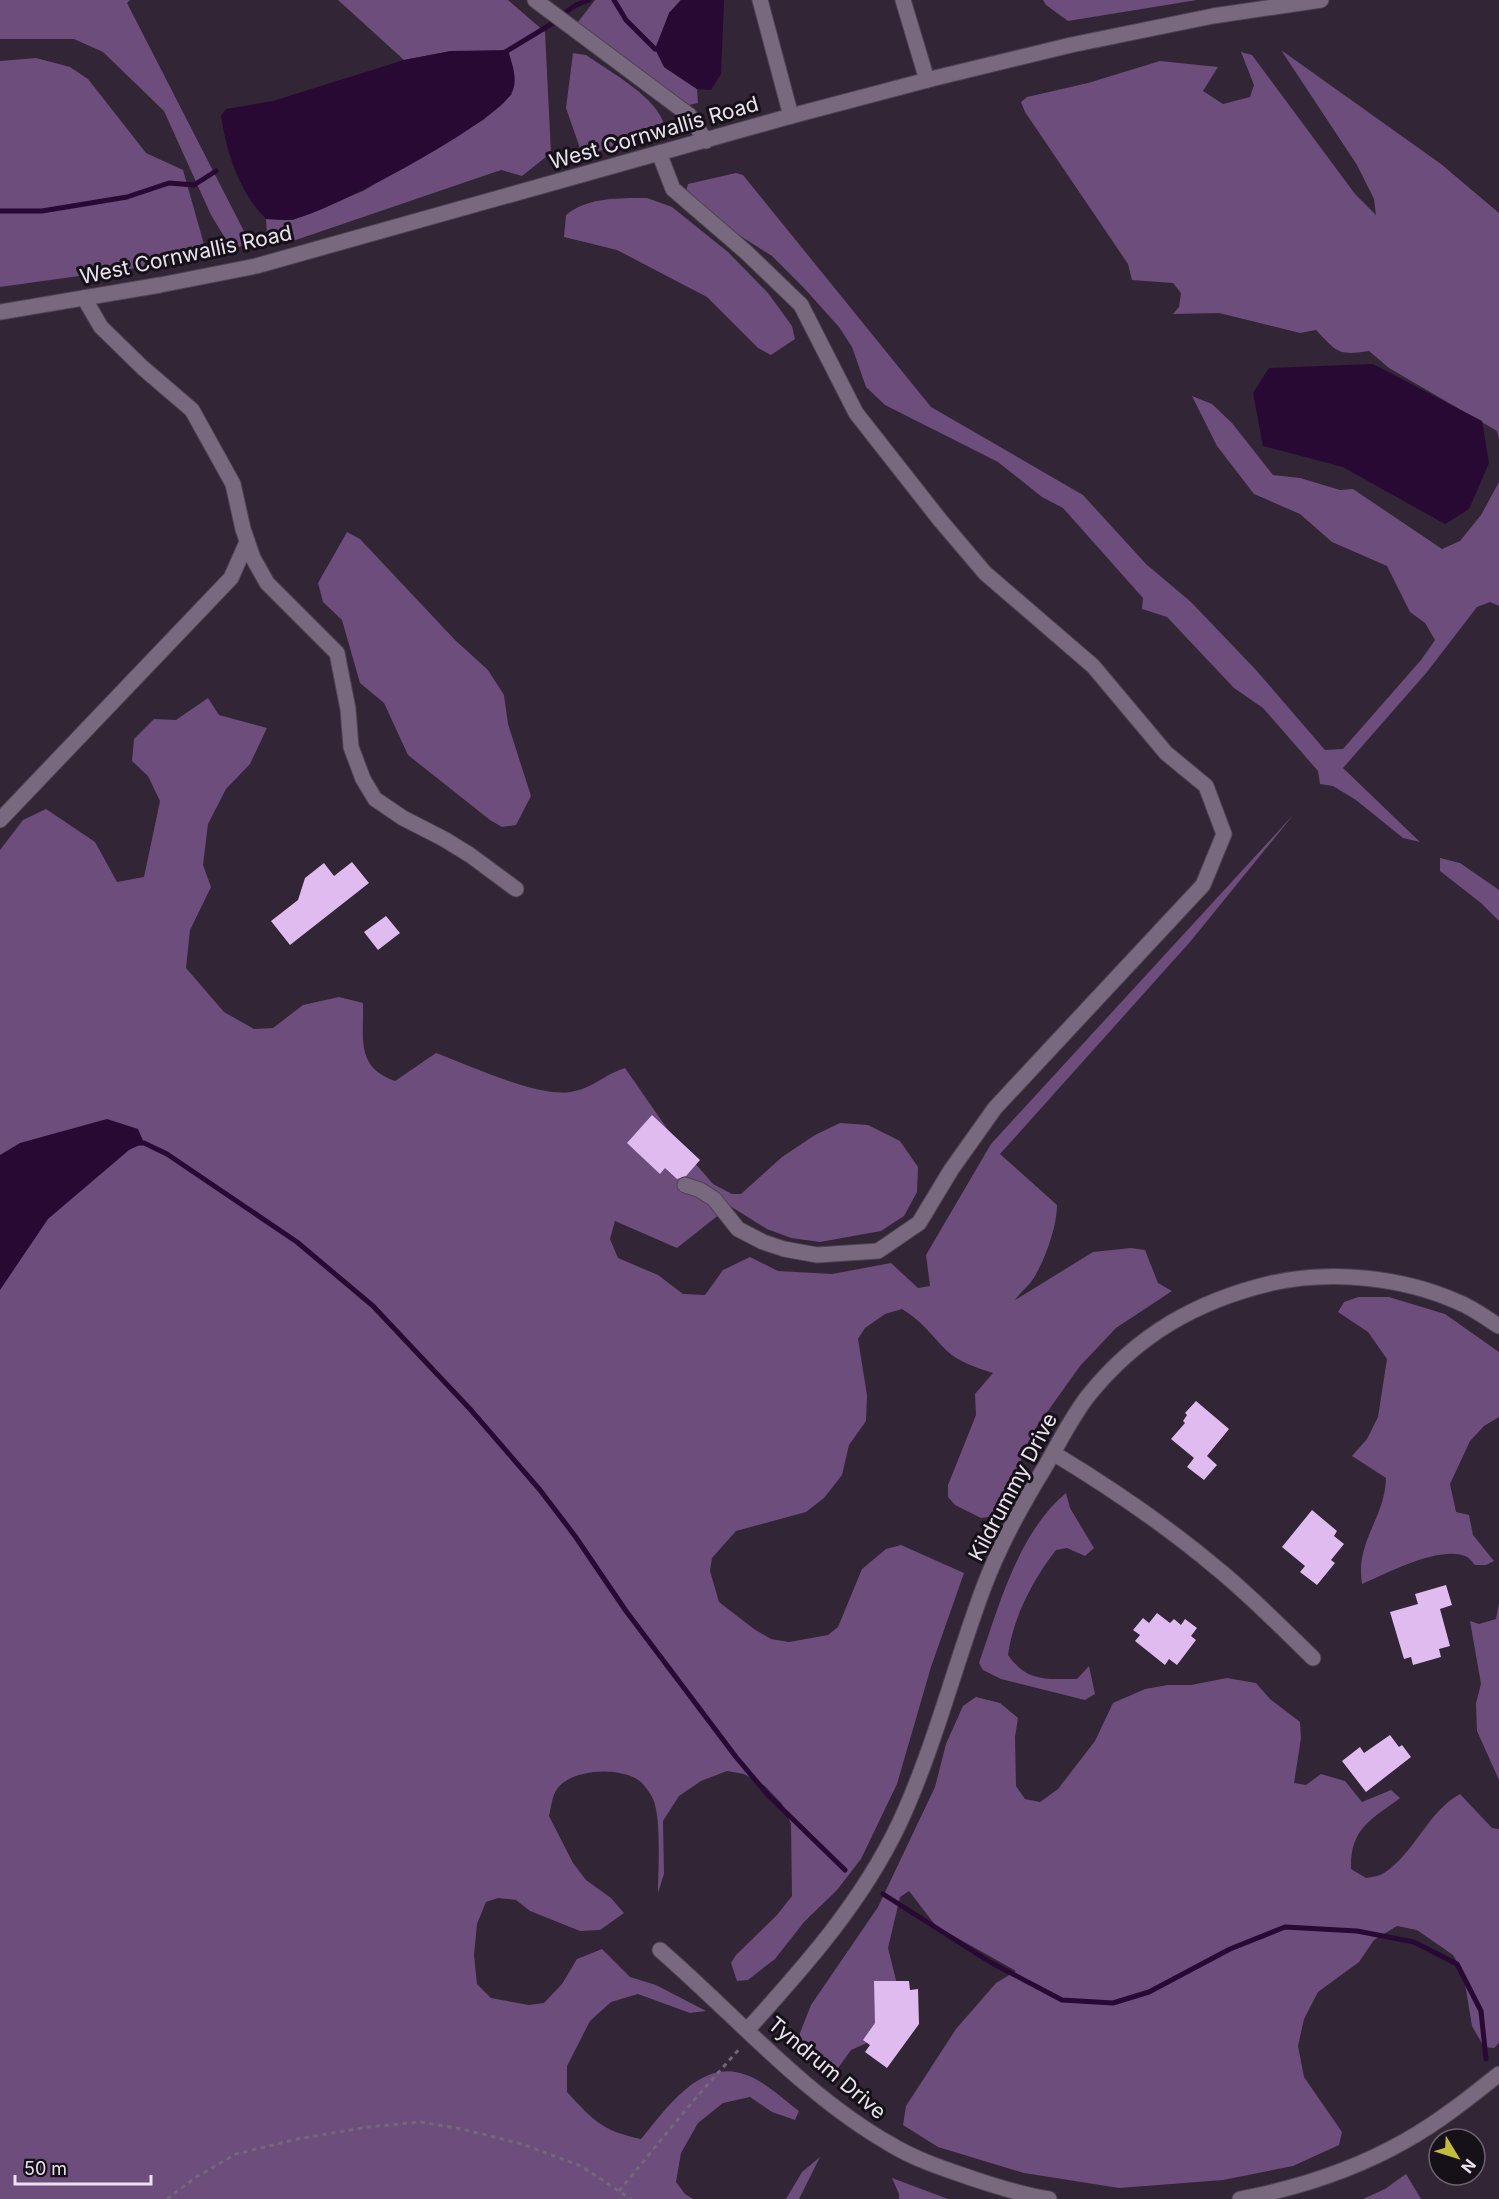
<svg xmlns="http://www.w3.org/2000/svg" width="1499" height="2199" viewBox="0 0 1499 2199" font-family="Inter,sans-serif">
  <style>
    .forest { fill: #6d4d7b }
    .water { fill: #270933 }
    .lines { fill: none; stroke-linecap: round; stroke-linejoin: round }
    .stream { stroke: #270933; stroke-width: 5 }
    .building { fill: #dfbbf0 }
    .minor-casing { stroke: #4f4353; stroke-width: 17 }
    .path { stroke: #736878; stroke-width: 3; stroke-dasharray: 4.5 4.5; stroke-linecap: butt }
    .minor { stroke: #78697f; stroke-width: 15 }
    .labels { text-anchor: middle; stroke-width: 6; stroke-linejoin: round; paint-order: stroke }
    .street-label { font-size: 21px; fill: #eae2ee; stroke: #161018 }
  </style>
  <rect width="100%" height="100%" fill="#312536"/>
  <g class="forest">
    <path d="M0,0H130L127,3L249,241L233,251L211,215L164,111L103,52L74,39H0Z"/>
    <path d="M338,0H508L545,32L551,153L522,176L501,170L284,244L267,235L266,219L293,220L363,191L483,120L512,94L451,51L404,60Z"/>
    <path d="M595,0H681L669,13L664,67L697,89L698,103L689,105L578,22Z"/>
    <path d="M1043,0H1197L1068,21L1046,5Z"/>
    <path d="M1281,50L1441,164L1499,213V440L1497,431L1389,368L1369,351C1338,356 1337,352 1316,330L1300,333L1219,313L1173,314L1179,307L1181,293L1173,283L1132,280L1128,264L1025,112L1021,102L1027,97L1088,83L1160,61L1218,67L1203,91L1223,104L1250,97L1254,85L1241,52L1252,55L1355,194L1376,215L1374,199L1357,165Z"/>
    <path d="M573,53L586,55C609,71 664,101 665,130L661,135L644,133L590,155L582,154L566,108Z"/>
    <path d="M36,58L70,67L88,79L146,153L183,170L207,255L201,259L0,287V61Z"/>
    <path d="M736,173L743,175L931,407L1083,495L1146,564L1191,602L1256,670L1325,750L1343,749L1421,660L1435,640L1425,623L1410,612L1387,566L1332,542L1300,514L1254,494L1217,446L1192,396L1212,404L1232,423L1273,475L1300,478L1340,490L1353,489L1442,549L1460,541L1481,515L1499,482V606L1490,602L1477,607L1427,672L1343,768L1420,842L1403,838L1356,800L1333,786L1320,784L1318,771L1263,708L1234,688L1167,617L1142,609L1143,598L1063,508L1042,497L998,462L885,405L866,387L852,347L839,327L804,288L772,256L734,232L686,191L688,184Z"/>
    <path d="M647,198L672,207L728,252L768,293L792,326L795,339L771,355L758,348L707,297L617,250L564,237L566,215C587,197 621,198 647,198Z"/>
    <path d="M347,532L360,539L455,640L488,670L504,695L508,724L531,796L516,825L502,827L490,820L408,755L384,703L360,683L342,620L323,602L318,583Z"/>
    <path d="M208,698L219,715L267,728L250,764L226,789L208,824L203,865L211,887L190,930L186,968L224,1012L254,1029L273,1028L303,1005L339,997L363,1003C364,1038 355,1067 395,1081L436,1053C469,1065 536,1097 570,1092C592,1089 605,1074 625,1068L675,1140L713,1184L732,1194H741L782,1157L815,1135L840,1123L868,1125L900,1141L918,1167L917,1192L904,1216L881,1231L820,1242L791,1238L767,1229L730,1206L677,1248L615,1221L610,1239L618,1258L658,1275L683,1294L705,1295L723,1270L750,1257L778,1271L832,1274L891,1263L918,1288L930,1286L926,1255L991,1144L1294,814L1190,942L1000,1154L1057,1205C1057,1227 1044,1264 1031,1282C1026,1288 1019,1294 1015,1300L1093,1252L1131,1248L1145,1250L1158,1283L1172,1291L1116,1328L1080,1366L1035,1429L996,1516L981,1518L955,1505L948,1497V1485L976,1415L975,1394L993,1373C977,1368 959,1362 947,1351C930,1334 923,1322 902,1309L885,1314L865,1328L858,1339L867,1395L866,1421L849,1445L842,1475L824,1498L806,1512L736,1531L712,1558L710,1571L719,1602L754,1629L771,1639L789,1642L828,1635L838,1627L862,1569L886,1549L901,1545L964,1573L931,1667L897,1784L861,1859L837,1890L804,1922L775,1959L748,1980L737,1981L731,1963L736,1955L777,1915L792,1896L791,1824L782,1804L765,1786L744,1774L727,1771L701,1781L679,1796L663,1821L664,1874L658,1893C658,1871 662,1815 652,1797C650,1793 645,1786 641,1782C622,1766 572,1768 557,1789C552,1796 551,1808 549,1816L573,1863L586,1880L611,1898L624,1913L600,1930L580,1931L530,1911L516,1900L498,1898L486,1902L477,1924L474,1955L477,1984L491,1998L529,2005L544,2003L562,1984L577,1959L602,1949L630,1977L656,1985L706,2011L690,2013L638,1994L611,2002L590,2021L567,2066V2092C593,2120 602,2131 641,2139C667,2108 702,2055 749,2076C765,2082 784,2100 799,2111L795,2120L772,2112L750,2097L723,2103L698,2123L681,2153L676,2182L685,2194L693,2199H0V850L23,820L46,809L95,842L117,882L144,877L160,801L148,776L132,761L134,739L154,719L176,720Z"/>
    <path d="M1440,858L1460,863L1499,890V921L1481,903L1440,871Z"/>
    <path d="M1358,1297H1389L1445,1314L1499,1352V1417L1484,1426L1470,1441L1450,1484L1456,1512L1469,1515L1473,1535L1494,1561L1486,1565H1475C1472,1562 1470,1558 1465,1556C1438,1546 1388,1573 1362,1584C1355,1541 1385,1519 1386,1478L1352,1456L1367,1439L1378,1417L1387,1359L1368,1332L1338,1312L1344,1302Z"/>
    <path d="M1066,1493L1070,1508L1094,1548L1085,1556L1067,1548L1056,1550C1033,1579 1013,1618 1008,1655C1027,1682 1046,1679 1077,1679L1089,1666L1095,1694L1085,1700L1001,1679L983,1670L979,1663C999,1606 1018,1533 1066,1493Z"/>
    <path d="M1499,1603V1780L1477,1731L1476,1703L1481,1684L1470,1621L1479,1624L1496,1619Z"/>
    <path d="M1227,1678L1256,1683L1270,1699L1300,1722L1301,1738L1294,1783L1306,1785L1321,1774L1345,1781L1362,1802L1391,1790L1400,1798C1371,1820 1350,1828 1351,1869L1366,1878C1372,1877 1379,1876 1384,1873C1415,1853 1428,1811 1460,1794L1492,1828L1499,1829V2043L1494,2048L1484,2047L1472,2026L1463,1972L1453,1955L1417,1930L1397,1926L1374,1940L1359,1962L1318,1992L1304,2019L1298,2046L1304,2077L1342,2132L1339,2145L1293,2166L1223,2180L1119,2188L1024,2173L938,2147L903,2125L906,2106L956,2029L996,1983L1016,1971L936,1926L909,1891L900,1897L888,1948L897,1984L869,2042L851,2050L831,2078L798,2049L800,2033L811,2005L878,1907L935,1787L946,1744L963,1706L976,1697L1000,1703L1018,1718L1015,1737L1016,1786L1025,1799L1040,1802L1058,1789L1095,1741L1113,1703L1145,1689L1168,1685H1191Z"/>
    <path d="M820,2157L799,2199H786L802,2172Z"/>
    <path d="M1406,2174L1421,2199H1363L1385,2189Z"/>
    <path d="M892,2178L948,2199H899V2194Z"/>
  </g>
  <g class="water">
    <path d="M681,0H724L721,74L711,90L697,89L664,67L655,49L669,13Z"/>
    <path d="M508,50C512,64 519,81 511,94C494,124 330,212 294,219C285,221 275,219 266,219C239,191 227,154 221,116L226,109L273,101L404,60L451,51Z"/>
    <path d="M1373,364L1482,421L1489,463L1469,509L1445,524L1343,467L1263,446L1253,393L1269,368Z"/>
    <path d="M107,1119L138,1129L144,1143L129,1150L48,1219L0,1290V1155L20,1143Z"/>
  </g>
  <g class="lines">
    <g class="stream">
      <path d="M614,0L626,20L655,49"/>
      <path d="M566,12L576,5L589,0"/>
      <path d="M502,54L553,23"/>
      <path d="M0,211H42L127,197L169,183L194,185L216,171"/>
      <path d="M137,1143H144L167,1154L297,1242L373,1306L470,1409L540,1490L575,1536L626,1611L736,1757L768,1795L845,1870"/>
      <path d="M883,1894L990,1962L1062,2000L1113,2003L1149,1992L1230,1949L1285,1927L1357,1931L1414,1942L1457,1964L1481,2011L1486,2059"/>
    </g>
  </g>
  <g class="building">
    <path d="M352,862L369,883L290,945L271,921L298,900L305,878L324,863L334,876Z"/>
    <path d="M386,916L400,933L378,950L364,932Z"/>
    <path d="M652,1115L700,1160L686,1176L677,1179L665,1168L660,1174L627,1143Z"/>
    <path d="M1196,1401L1229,1429L1207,1456L1217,1465L1204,1480L1187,1467L1194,1458L1171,1439L1185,1423L1183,1421L1187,1415L1185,1413Z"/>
    <path d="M1312,1510L1337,1531L1334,1536L1344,1544L1331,1560L1335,1563L1317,1585L1300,1572L1305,1566L1282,1547Z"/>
    <path d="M1446,1585L1452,1605L1440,1609L1450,1646L1439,1649L1441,1657L1413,1665L1411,1657L1404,1659L1390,1612L1418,1604L1415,1594Z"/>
    <path d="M1157,1613L1170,1623L1174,1619L1181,1625L1185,1619L1197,1628L1191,1636L1196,1640L1177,1665L1169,1659L1165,1665L1135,1641L1140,1635L1133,1630L1143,1618L1149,1623Z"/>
    <path d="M1390,1735L1399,1747L1402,1745L1411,1757L1366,1792L1342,1761L1360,1747L1364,1753Z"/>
    <path d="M874,1981H909L910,1990L918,1989L919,2024L887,2068L865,2052L870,2045L863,2040L875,2023Z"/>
  </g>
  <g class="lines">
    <defs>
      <g id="minor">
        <path d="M535,0L689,115L706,141"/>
        <path d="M760,0L791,116"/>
        <path d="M903,0L927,80"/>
        <path d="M659,153L673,189L746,252L801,305L856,413L940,520L985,573L1093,666L1166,753L1206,786L1224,834L1203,885L995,1108L951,1170L919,1223L878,1251L817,1255L784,1249L763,1242L738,1229L714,1199L700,1190L685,1185"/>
        <path d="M84,298L101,327L143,368L192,410L233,484L243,529L253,558L267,583L337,653L348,709L351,747L363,779L375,799L403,818L444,839L470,855L516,889"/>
        <path d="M0,312L160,285L256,266L791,116L935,78L1071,45L1213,16L1321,0"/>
        <path d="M0,820L231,578L247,542"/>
        <path d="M1053,1453C1111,1488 1167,1526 1219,1570C1252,1597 1282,1628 1313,1658"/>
        <path d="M660,1950C735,2015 804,2095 890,2144C916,2160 945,2169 974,2179C998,2187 1023,2195 1049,2199"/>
        <path d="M748,2029C805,1966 862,1902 899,1824C934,1749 954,1667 983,1589C999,1546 1021,1506 1045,1467C1059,1443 1071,1418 1088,1396C1137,1335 1196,1301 1272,1283C1332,1270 1402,1277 1458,1302C1473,1308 1486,1318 1499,1326"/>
        <path d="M1240,2199C1298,2188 1354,2170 1405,2141C1439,2122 1469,2098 1499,2074"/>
      </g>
    </defs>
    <use href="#minor" class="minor-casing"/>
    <g class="path">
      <path d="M619,2191L694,2100L741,2047"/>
      <path d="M167,2199L196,2177L236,2154L297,2139L368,2127L421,2122L462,2129L522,2144L581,2166L631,2199"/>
    </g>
    <use href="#minor" class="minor"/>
  </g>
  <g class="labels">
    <g class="street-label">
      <text transform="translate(654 133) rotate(-16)" y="7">West Cornwallis Road</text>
      <text transform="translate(186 255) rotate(-12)" y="7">West Cornwallis Road</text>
      <text transform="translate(1013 1487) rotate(-62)" y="7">Kildrummy Drive</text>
      <text transform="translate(827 2068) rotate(40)" y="7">Tyndrum Drive</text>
    </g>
  </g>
  <g transform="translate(1457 2157) rotate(128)"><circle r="28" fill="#161018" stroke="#6b646e" stroke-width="1.5"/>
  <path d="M0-4.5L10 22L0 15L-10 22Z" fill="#c6bc3c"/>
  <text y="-9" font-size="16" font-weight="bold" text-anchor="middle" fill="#eae2ee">N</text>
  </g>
  <path d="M15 2175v9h136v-9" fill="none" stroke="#eae2ee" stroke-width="3"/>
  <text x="24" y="2175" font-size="18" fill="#eae2ee" stroke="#161018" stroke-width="4.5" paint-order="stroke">50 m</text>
</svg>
